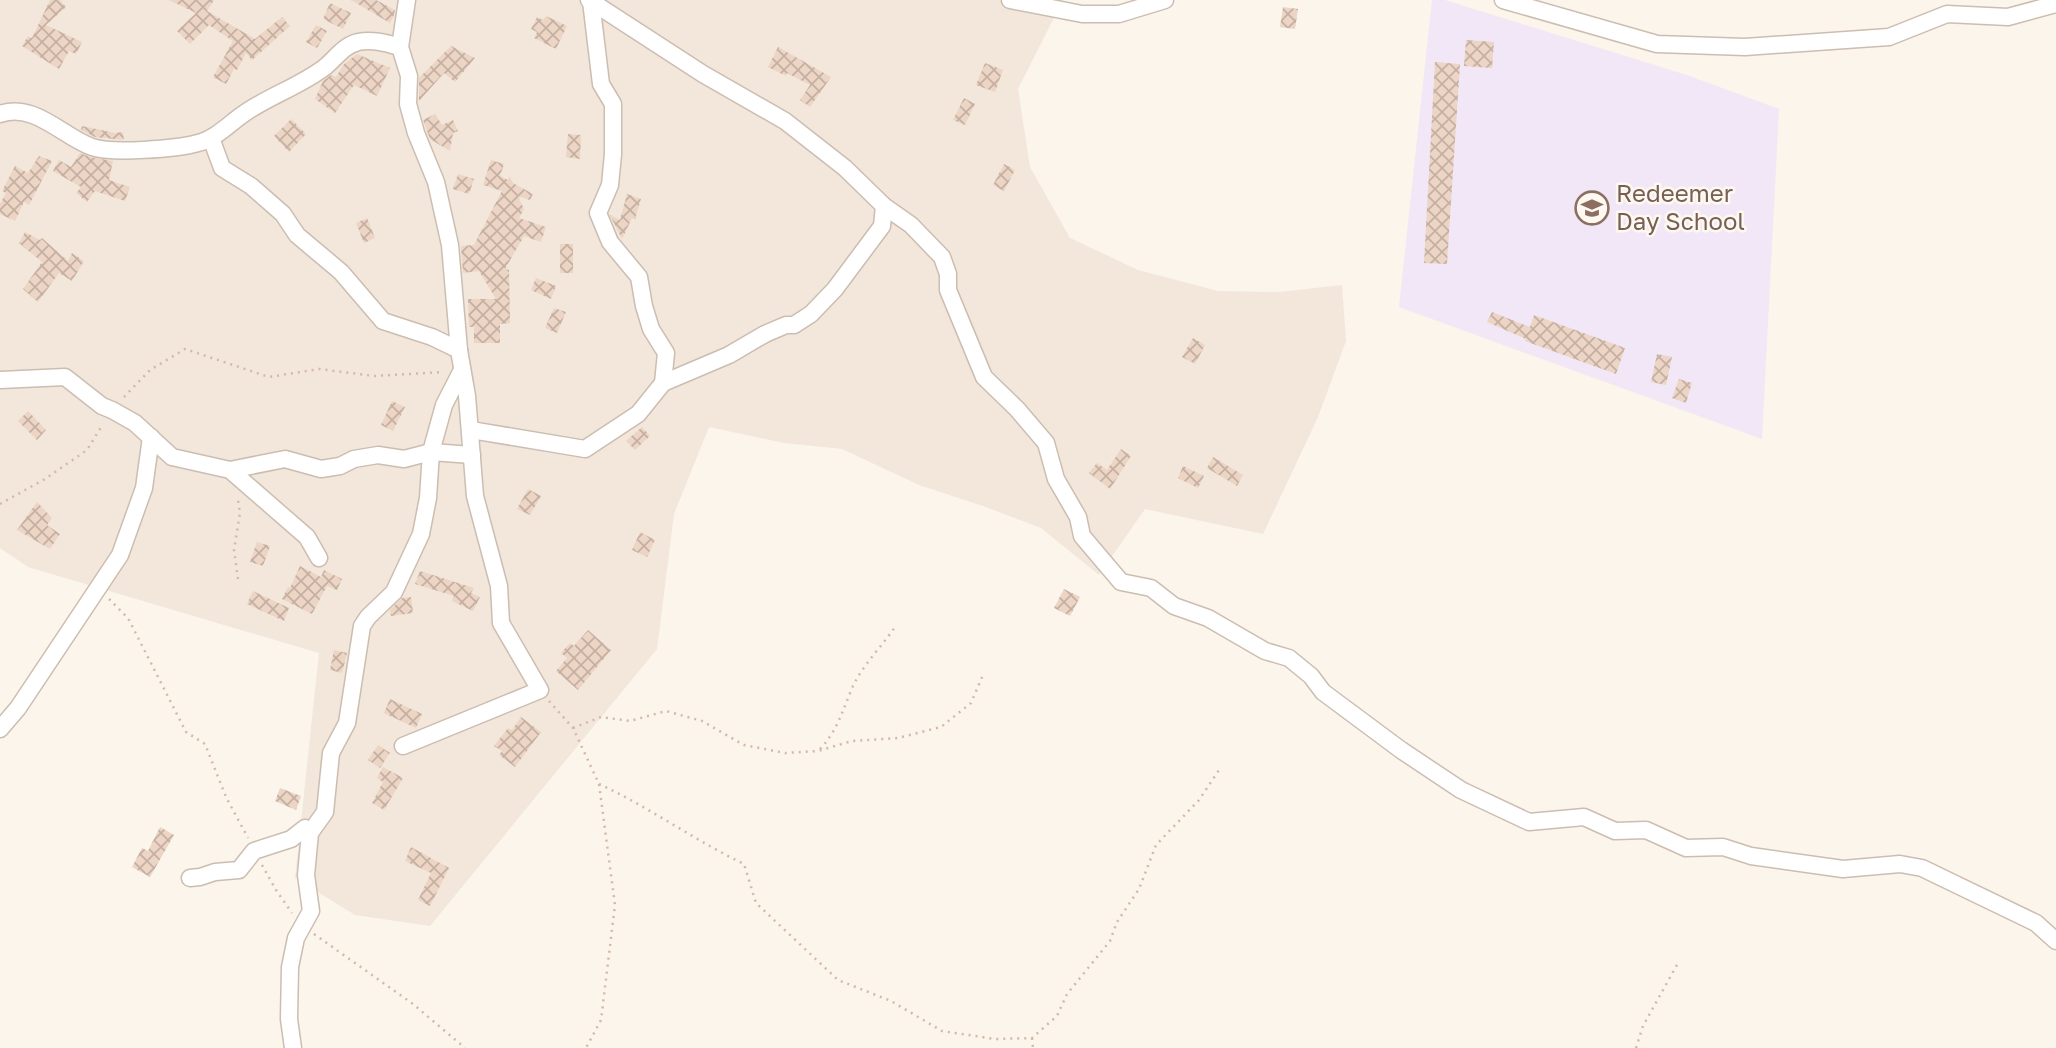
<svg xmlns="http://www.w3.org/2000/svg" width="2056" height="1048" viewBox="0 0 2056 1048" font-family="'Golos Text',sans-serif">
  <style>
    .residential { fill: #f2e7da }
    .education { fill: #f2e7f7 }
    .building { fill: url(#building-cross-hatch) }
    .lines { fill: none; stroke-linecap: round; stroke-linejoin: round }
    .street-casing { stroke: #ccbdb1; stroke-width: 19 }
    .path { stroke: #d3b9a8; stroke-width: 2.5; stroke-dasharray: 2 5; stroke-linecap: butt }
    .street { stroke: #fff; stroke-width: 16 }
    .labels { text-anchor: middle; stroke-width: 5; stroke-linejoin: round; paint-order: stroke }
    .education-label { font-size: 24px; fill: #785e54; stroke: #fdf9f1; text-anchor: start }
  </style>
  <defs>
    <pattern id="building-cross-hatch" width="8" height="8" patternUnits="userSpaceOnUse" patternTransform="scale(1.75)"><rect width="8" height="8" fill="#edd5c5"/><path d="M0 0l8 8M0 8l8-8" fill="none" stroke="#c4b0a2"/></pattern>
  </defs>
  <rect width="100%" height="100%" fill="#fbf5eb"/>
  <path class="residential" d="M0,0H1063L1018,89L1030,167L1070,238L1138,270L1218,291L1279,292L1342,285L1346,341L1318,417L1263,534L1145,509L1099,575L1041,528L983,506L919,485L842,449L784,443L709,427L674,514L657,649L430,926L355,915L295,878L319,653L28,567L0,548Z"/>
  <path class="education" d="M1432,0H1445L1690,76L1779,109L1762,439L1399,307Z"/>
  <g class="building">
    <path d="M50,0H60L66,7L46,25L82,42L76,54L69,51L59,69L22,46L28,36L32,38Z"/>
    <path d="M169,0H214L207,11L255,39L282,17L290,26L252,60L246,53L237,70L234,69L226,84L213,77L233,41L209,25L190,44L177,31L196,13Z"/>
    <path d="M351,0H376L395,10L394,15L390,23Z"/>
    <path d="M330,3L351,13L343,29L323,19Z"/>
    <path d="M1283,7L1298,9L1295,29L1280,27Z"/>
    <path d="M546,16L567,26L556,49L534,38L537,32L531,29L537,17L543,20Z"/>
    <path d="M316,25L327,31L317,48L306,42Z"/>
    <path d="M1466,40L1494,42L1492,68L1464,66Z"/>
    <path d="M451,46L475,58L455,82L444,73L419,101V78Z"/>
    <path d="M778,47L831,77L810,107L800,100L810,85L787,73L786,76L768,67Z"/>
    <path d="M357,54L390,68L377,96L354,85L335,113L315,99L323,81L331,75L336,77L344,64Z"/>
    <path d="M1435,62L1460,64L1447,264L1424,263Z"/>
    <path d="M985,63L1003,70L995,92L976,85Z"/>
    <path d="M964,98L975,104L965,125L953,120Z"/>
    <path d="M435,114L442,125L453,120L458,131L453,133L450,151L430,139L423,120Z"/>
    <path d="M291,119L306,134L289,152L274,136Z"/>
    <path d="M82,126L115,133L123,132L124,140L95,137L81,130Z"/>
    <path d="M568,134L581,135L580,159L566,157Z"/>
    <path d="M80,153L90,157L113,161L109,180L130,187L125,201L95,191L87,202L76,193L81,187L53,171L59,160L71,167Z"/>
    <path d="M39,156L52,161L29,205L24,202L15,221L0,214V204L6,193L2,191L15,166L28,173Z"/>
    <path d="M491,160L504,164L500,176L508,180L510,177L513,183L533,194L530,200L518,196L524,209L519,218L546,227L541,242L524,236L505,269L509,270L510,323L500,324V343H474V327H469L468,299H496L479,271L463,273L461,246L474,245L502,191L483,185Z"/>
    <path d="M1004,164L1015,170L1004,191L993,185Z"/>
    <path d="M458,174L474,179L469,194L453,189Z"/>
    <path d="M627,194L641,199L635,219L632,218L622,239L610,215L620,220Z"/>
    <path d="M367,218L375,238L364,243L356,223Z"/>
    <path d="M25,232L40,240L42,238L68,261L72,253L84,261L72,281L59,273L38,302L23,289L42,262L19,243Z"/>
    <rect x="560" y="244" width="13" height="29"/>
    <path d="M536,278L556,286L551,299L531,290Z"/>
    <path d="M554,308L566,312L557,333L545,328Z"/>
    <path d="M1492,312L1530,327L1534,315L1625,348L1616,374L1525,341L1526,339L1487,322Z"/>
    <path d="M1193,338L1205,345L1195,364L1182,357Z"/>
    <path d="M1657,354L1672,357L1666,385L1651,382Z"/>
    <path d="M1679,379L1692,383L1686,403L1672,398Z"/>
    <path d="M392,401L405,407L393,431L381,425Z"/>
    <path d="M28,411L46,430L37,440L18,421Z"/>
    <path d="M642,427L650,436L635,450L626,441Z"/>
    <path d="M1121,449L1131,456L1110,489L1089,473L1097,463L1107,470Z"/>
    <path d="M1213,457L1243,475L1237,486L1207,468Z"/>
    <path d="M1183,466L1204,476L1198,488L1178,478Z"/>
    <path d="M528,489L541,496L530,515L517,509Z"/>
    <path d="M37,502L52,518L47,525L60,534L50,549L17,530Z"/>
    <path d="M640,532L655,540L647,557L632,550Z"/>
    <path d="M257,542L270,546L263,566L250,562Z"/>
    <path d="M300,566L321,577L324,570L342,579L337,590L327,586L312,614L282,599L288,587L290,588Z"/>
    <path d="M420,571L474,588L471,593L480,597L473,611L452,601L454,596L415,584Z"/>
    <path d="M1064,589L1080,597L1070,616L1054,608Z"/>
    <path d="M253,591L289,608L284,621L247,604Z"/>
    <path d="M411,597L413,613L391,616L390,610L402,598Z"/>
    <path d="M588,630L611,650L578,690L556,671L567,658L561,653L570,643L574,646Z"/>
    <path d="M334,650L347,653L342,673L330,670Z"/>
    <path d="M390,699L422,714L416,728L384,713Z"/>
    <path d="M521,717L541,732L515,767L499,755L502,751L494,746L508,728L512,730Z"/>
    <path d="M378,745L390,753L380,768L368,760Z"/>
    <path d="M383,767L403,778L384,810L372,803L383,782L377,778Z"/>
    <path d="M280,788L301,796L296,810L275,801Z"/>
    <path d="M160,827L174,835L150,877L132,867L142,848L148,851Z"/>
    <path d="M411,847L449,868L430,906L418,900L431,873L405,861Z"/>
  </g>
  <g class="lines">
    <defs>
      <g id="street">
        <path d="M589,0L703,74L785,121L845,168L884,206L911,225L942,257L948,274V290L984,377L1017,409L1046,443L1056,479L1078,517L1082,536L1121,582L1151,588L1174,606L1208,618L1265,651L1289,658L1311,676L1323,692L1401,750L1461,790L1529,822L1584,817L1615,831L1646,830L1686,848L1723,847L1751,856L1843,869L1900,864L1922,868L2036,923L2056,941"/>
        <path d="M1010,0L1082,14H1119L1165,0"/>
        <path d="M1503,0L1657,44L1745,47L1889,37L1947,14L2008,17L2056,4"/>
        <path d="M591,1L601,84L613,104V154L610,185L598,213L610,242L639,277L644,306L651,329L666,353L663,383"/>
        <path d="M0,114C34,102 62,136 92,147C112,154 176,149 198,143C215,139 228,125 242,115C268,96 299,87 325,67C336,58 343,46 358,42C373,39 386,43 400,47"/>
        <path d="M211,138L222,168L251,186L283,214L297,235L341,272L383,321L432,337L459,350"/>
        <path d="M0,380L65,377L102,406L112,410L135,423L172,457L230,470L307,537L319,558"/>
        <path d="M471,430L585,449L638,414L663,383L729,355L765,334L786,325H794L811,314L835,289L882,226L884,206"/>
        <path d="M230,470L285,459L321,469L340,466L354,459L378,455L404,459L431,452L472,455"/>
        <path d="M0,729L18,708L120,555L144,488L151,437"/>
        <path d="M403,746L540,690L501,623L499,586L475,496L467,396L459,350L450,245L436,182L416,133L408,104L409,76L400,47L407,0"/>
        <path d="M190,878L200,877L215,872L239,870L254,851L291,839L305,828"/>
        <path d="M293,1048L289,1019L290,967L296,938L311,911L306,875L310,833L325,812L331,753L347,723L362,626L368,617L394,592L421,534L428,498L431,452L444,405L462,370"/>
      </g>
    </defs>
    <use href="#street" class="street-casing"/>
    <g class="path">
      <path d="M124,397L150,370L185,349L269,377L319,369L374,376L444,372"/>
      <path d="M0,504L45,479L87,450L103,424"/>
      <path d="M238,579L234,550L240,513L238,500"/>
      <path d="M109,599L128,618L186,732L205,744L226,797L248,838"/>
      <path d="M549,701L573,728L599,784L615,905L601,1020L586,1048"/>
      <path d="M573,728L601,717L630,721L666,711L702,721L744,745L785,753L818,751L852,741L898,738L941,727L971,703L983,675"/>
      <path d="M820,749C838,730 843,709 853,686C863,665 882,646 895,627"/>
      <path d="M599,784C649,807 694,840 744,864L756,903L838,980L891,1001L942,1031L995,1039L1032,1038L1057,1016L1067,994L1110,941L1117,922L1139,889L1156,845L1199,800L1219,770"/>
      <path d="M262,865L276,890L292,913"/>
      <path d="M314,934L413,1004L465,1048"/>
      <path d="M1032,1038L1033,1048"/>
      <path d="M1636,1048L1643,1026L1678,963"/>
    </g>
    <use href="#street" class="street"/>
  </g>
  <defs>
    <symbol id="school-ring" viewBox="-11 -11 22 22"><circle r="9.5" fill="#fdf9f1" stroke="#8d6e63" stroke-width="1.5"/><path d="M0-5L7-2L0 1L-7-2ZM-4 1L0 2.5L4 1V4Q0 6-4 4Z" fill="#8d6e63"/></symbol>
  </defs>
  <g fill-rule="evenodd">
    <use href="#school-ring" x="1573" y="189" width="38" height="38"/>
  </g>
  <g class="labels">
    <g class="education-label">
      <text x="1616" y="202">Redeemer<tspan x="1616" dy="28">Day School</tspan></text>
    </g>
  </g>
</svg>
